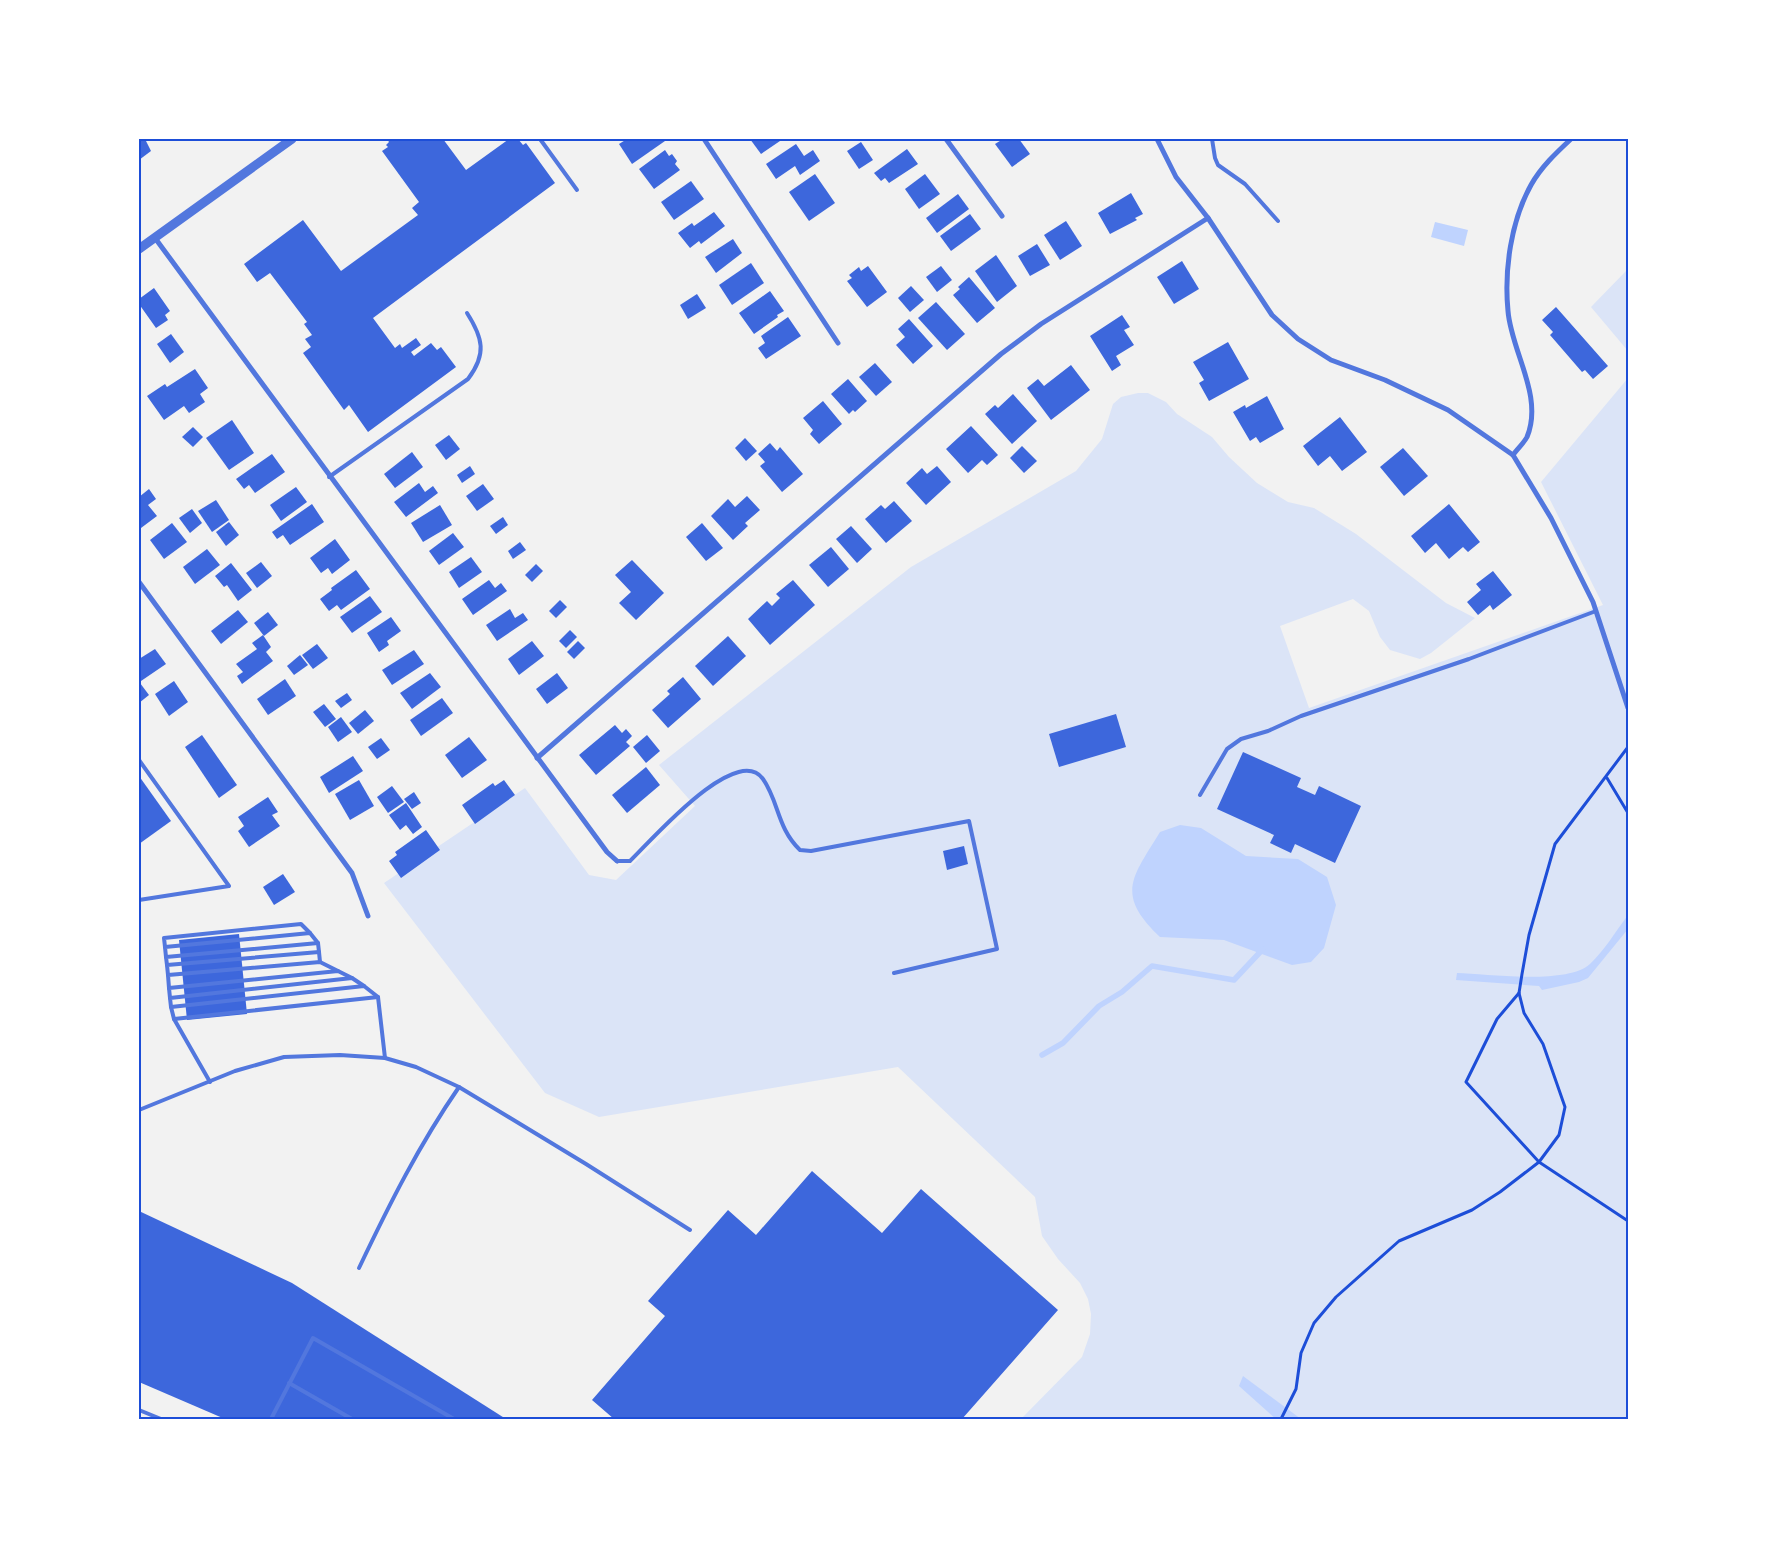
<svg xmlns="http://www.w3.org/2000/svg" width="1767" height="1558" viewBox="0 0 1767 1558" font-family="Raleway,sans-serif">
  <style>
    .green { fill: #dbe4f7 }
    .water { fill: #bfd3fe }
    .lines { fill: none; stroke-linecap: round; stroke-linejoin: round }
    .stream { stroke: #bfd3fe; stroke-width: 5.5 }
    .building { fill: #3d67dc }
    .path { stroke: #1d4ed8; stroke-width: 3 }
    .service { stroke: #5277de; stroke-width: 4 }
    .minor { stroke: #5277de; stroke-width: 5 }
    .tertiary { stroke: #5277de; stroke-width: 9 }
    .neatline { fill: none; stroke: #1d4ed8; stroke-width: 2 }
  </style>
  <rect width="100%" height="100%" fill="#f2f2f2"/>
  <g class="green">
    <path d="M1628,269V351L1591,307Z"/>
    <path d="M1628,378V1419H1021L1082,1357L1090,1334L1091,1314L1088,1299L1080,1283L1058,1259L1042,1236L1035,1197L898,1067L599,1117L545,1093L384,883L525,788L589,875L616,880L695,806L659,765L911,567L1076,471L1102,439L1113,404L1121,397L1138,393H1148L1166,402L1177,414L1212,437L1229,457L1257,483L1288,502L1314,508L1356,534L1446,603L1475,618L1431,653L1420,659L1390,650L1380,637L1369,611L1353,599L1280,626L1309,708L1603,605L1541,482Z"/>
  </g>
  <g class="water">
    <path d="M1435,222L1468,230L1464,246L1431,237Z"/>
    <path d="M1180,825L1201,828L1246,856L1298,859L1327,877L1336,905L1324,948L1311,962L1292,965L1224,940L1160,937C1115,894 1132,878 1160,832Z"/>
    <path d="M1628,915V929L1588,978L1579,982L1542,990L1539,986L1456,980L1457,973C1489,974 1567,985 1590,964C1604,951 1616,931 1628,915Z"/>
    <path d="M1243,1376L1301,1419H1276L1239,1386Z"/>
  </g>
  <g class="lines">
    <path class="stream" d="M1042,1055L1063,1043L1099,1006L1122,992L1152,966L1234,980L1263,949"/>
  </g>
  <g class="building">
    <path d="M139,139H145L151,151L139,160Z"/>
    <path d="M387,139H443L466,170L509,139H518L523,145L526,143L555,183L373,318L395,348L400,344L402,348L416,338L421,345L411,352L414,356L431,343L437,350L441,347L456,367L368,432L349,405L344,410L303,353L311,347L305,339L312,335L304,324L307,322L270,273L257,282L244,264L303,220L341,271L418,215L412,208L419,202L382,151L388,147L386,145L389,142Z"/>
    <path d="M627,139H664L665,141L632,164L619,144Z"/>
    <path d="M750,139H779L780,141L761,154Z"/>
    <path d="M1003,139H1019L1030,154L1012,167L995,144Z"/>
    <path d="M861,142L873,160L859,169L847,151Z"/>
    <path d="M796,144L804,156L813,150L820,161L800,175L795,166L776,179L766,164Z"/>
    <path d="M907,149L918,164L889,183L885,178L881,181L874,173Z"/>
    <path d="M665,150L669,156L672,154L677,161L675,164L680,170L654,189L639,169Z"/>
    <path d="M815,174L835,203L809,221L789,192Z"/>
    <path d="M925,174L940,194L919,209L905,189Z"/>
    <path d="M691,181L704,199L674,220L661,202Z"/>
    <path d="M1131,193L1143,214L1135,218L1137,220L1110,234L1098,213Z"/>
    <path d="M958,194L969,209L937,233L926,218Z"/>
    <path d="M714,212L725,226L701,244L699,241L690,248L678,233L692,223L694,226Z"/>
    <path d="M970,214L981,229L951,251L940,236Z"/>
    <path d="M1066,221L1082,246L1060,260L1044,235Z"/>
    <path d="M733,239L742,253L716,273L705,257Z"/>
    <path d="M1037,244L1050,265L1030,276L1018,256Z"/>
    <path d="M996,255L1017,286L997,302L975,271Z"/>
    <path d="M1182,261L1199,289L1174,304L1157,277Z"/>
    <path d="M751,263L764,283L732,305L719,285Z"/>
    <path d="M868,266L887,292L867,307L847,281L852,278L849,275L859,267L861,271Z"/>
    <path d="M941,266L952,280L937,292L926,277Z"/>
    <path d="M969,277L995,308L977,323L953,295L960,289L958,287Z"/>
    <path d="M911,286L924,300L910,312L898,298Z"/>
    <path d="M154,288L170,311L165,315L168,320L156,328L139,304V299Z"/>
    <path d="M770,291L784,311L777,315L778,317L754,334L739,313Z"/>
    <path d="M697,294L706,308L688,319L680,305Z"/>
    <path d="M936,302L965,334L947,350L918,318Z"/>
    <path d="M1556,307L1608,366L1593,379L1585,370L1582,372L1550,335L1553,332L1542,320Z"/>
    <path d="M1122,315L1130,327L1124,330L1134,345L1116,356L1121,365L1112,371L1090,336Z"/>
    <path d="M788,317L801,336L766,359L758,348L765,343L761,336Z"/>
    <path d="M909,319L933,346L913,364L896,345L905,337L898,329Z"/>
    <path d="M171,334L184,352L170,363L157,344Z"/>
    <path d="M1228,342L1249,379L1209,401L1199,383L1204,380L1193,362Z"/>
    <path d="M875,363L892,382L876,396L859,377Z"/>
    <path d="M1071,365L1090,390L1051,420L1027,388L1038,379L1044,386Z"/>
    <path d="M195,369L208,388L200,394L205,402L189,413L184,406L164,420L147,396L165,384L167,387Z"/>
    <path d="M848,379L867,401L855,412L853,410L849,414L831,394Z"/>
    <path d="M1013,394L1037,421L1012,444L985,414L995,405L998,408Z"/>
    <path d="M1267,396L1284,429L1260,443L1256,437L1250,441L1233,412L1245,405L1246,408Z"/>
    <path d="M823,401L842,424L819,444L810,434L813,430L803,418Z"/>
    <path d="M1340,417L1367,452L1342,471L1330,456L1318,466L1303,446Z"/>
    <path d="M232,420L254,453L229,470L206,438Z"/>
    <path d="M971,426L998,455L987,465L982,460L968,473L946,449Z"/>
    <path d="M193,427L203,437L193,447L182,437Z"/>
    <path d="M449,435L460,449L446,460L435,445Z"/>
    <path d="M745,438L757,451L746,461L735,448Z"/>
    <path d="M770,443L777,451L780,447L803,474L782,492L760,466L765,462L758,454Z"/>
    <path d="M1022,446L1037,461L1024,473L1010,458Z"/>
    <path d="M1403,448L1428,476L1404,496L1380,467Z"/>
    <path d="M412,452L423,467L395,488L384,474Z"/>
    <path d="M272,454L285,472L255,493L249,485L244,489L236,479Z"/>
    <path d="M470,466L475,474L462,483L457,475Z"/>
    <path d="M937,466L951,482L926,505L906,483L922,468L927,474Z"/>
    <path d="M419,483L425,492L433,486L438,493L406,517L394,502Z"/>
    <path d="M483,484L494,499L477,511L466,496Z"/>
    <path d="M296,487L307,502L281,521L270,505Z"/>
    <path d="M149,489L156,499L148,505L157,516L141,528L139,526V497Z"/>
    <path d="M747,496L760,510L745,523L748,526L733,540L711,516L728,499L735,507Z"/>
    <path d="M216,500L229,520L212,532L198,511Z"/>
    <path d="M894,501L912,521L886,543L865,519L881,505L885,509Z"/>
    <path d="M312,504L324,522L290,545L283,535L277,539L272,532Z"/>
    <path d="M1449,504L1480,542L1468,552L1463,547L1449,559L1436,543L1425,553L1411,536Z"/>
    <path d="M440,505L452,525L423,542L411,523Z"/>
    <path d="M192,509L202,523L190,533L179,518Z"/>
    <path d="M503,517L508,525L496,534L490,526Z"/>
    <path d="M229,522L239,535L226,546L216,532Z"/>
    <path d="M172,523L187,542L164,559L150,540Z"/>
    <path d="M702,523L723,548L706,561L686,537Z"/>
    <path d="M851,526L872,549L857,563L836,539Z"/>
    <path d="M453,533L464,547L439,565L429,551Z"/>
    <path d="M335,539L350,560L332,574L328,568L321,573L310,558Z"/>
    <path d="M520,542L526,550L513,559L508,551Z"/>
    <path d="M831,547L849,569L828,587L809,565Z"/>
    <path d="M207,549L220,565L195,584L183,567Z"/>
    <path d="M471,557L482,572L459,588L449,572Z"/>
    <path d="M632,560L664,593L636,620L619,603L631,592L615,575Z"/>
    <path d="M261,562L272,576L257,588L246,573Z"/>
    <path d="M231,563L252,590L238,601L227,585L224,587L215,576Z"/>
    <path d="M536,564L543,571L532,582L525,575Z"/>
    <path d="M356,570L370,589L341,610L337,605L329,611L320,599L332,590L331,588Z"/>
    <path d="M1493,571L1512,595L1493,610L1490,605L1478,615L1467,602L1481,590L1476,584Z"/>
    <path d="M489,580L495,588L501,583L507,591L473,615L462,599Z"/>
    <path d="M793,580L815,605L770,645L748,619L767,601L772,606L780,598L776,594Z"/>
    <path d="M370,596L382,612L352,633L340,617Z"/>
    <path d="M560,600L567,607L556,618L549,611Z"/>
    <path d="M510,609L515,618L523,613L528,620L497,641L486,625Z"/>
    <path d="M238,610L248,622L221,644L211,631Z"/>
    <path d="M268,612L278,625L264,636L254,623Z"/>
    <path d="M391,617L401,631L387,641L389,645L379,652L367,633Z"/>
    <path d="M570,630L577,637L566,648L559,641Z"/>
    <path d="M263,635L271,647L266,652L273,661L242,684L237,676L243,672L236,664L257,649L252,643Z"/>
    <path d="M728,636L746,656L713,686L695,666Z"/>
    <path d="M532,641L544,656L519,675L508,659Z"/>
    <path d="M578,641L585,648L574,659L567,652Z"/>
    <path d="M317,644L328,658L313,669L302,655Z"/>
    <path d="M155,649L166,664L141,681L139,659Z"/>
    <path d="M414,650L424,664L392,685L382,670Z"/>
    <path d="M300,655L308,665L294,675L287,666Z"/>
    <path d="M430,673L441,687L412,709L400,693Z"/>
    <path d="M557,673L568,688L547,704L536,689Z"/>
    <path d="M683,677L701,699L668,728L652,710L670,694L667,691Z"/>
    <path d="M285,679L296,696L268,715L257,699Z"/>
    <path d="M174,681L188,702L169,716L155,694Z"/>
    <path d="M140,683L149,695L139,703V684Z"/>
    <path d="M347,693L352,700L341,708L335,701Z"/>
    <path d="M442,698L453,713L421,736L410,720Z"/>
    <path d="M324,704L336,719L325,727L313,712Z"/>
    <path d="M365,710L374,721L358,734L349,723Z"/>
    <path d="M1116,714L1126,747L1059,767L1049,734Z"/>
    <path d="M341,717L352,732L338,742L328,727Z"/>
    <path d="M615,725L622,733L626,729L632,736L626,742L630,746L596,775L579,755Z"/>
    <path d="M202,735L237,785L219,798L185,747Z"/>
    <path d="M647,735L660,751L646,763L633,747Z"/>
    <path d="M469,737L487,760L462,778L445,755Z"/>
    <path d="M381,738L390,750L377,759L368,747Z"/>
    <path d="M1243,752L1301,778L1297,787L1315,795L1319,786L1361,806L1335,863L1295,844L1291,853L1270,843L1274,835L1217,809Z"/>
    <path d="M353,756L363,771L329,793L320,777Z"/>
    <path d="M646,767L660,785L627,813L612,795Z"/>
    <path d="M139,776L171,821L139,844Z"/>
    <path d="M359,780L374,806L350,820L335,794Z"/>
    <path d="M504,780L515,795L475,824L462,805L493,783L495,786Z"/>
    <path d="M392,786L404,802L388,813L377,797Z"/>
    <path d="M414,792L421,803L412,809L404,799Z"/>
    <path d="M268,797L278,812L272,815L280,826L249,847L238,831L244,826L238,817Z"/>
    <path d="M406,803L422,827L413,834L406,825L400,830L389,815Z"/>
    <path d="M426,830L440,850L401,878L389,861L397,855L395,852Z"/>
    <path d="M964,846L968,864L947,870L943,851Z"/>
    <path d="M283,874L295,892L274,905L263,887Z"/>
    <path d="M239,934L247,1014L187,1020L179,940Z"/>
    <path d="M812,1171L882,1233L921,1189L1058,1310L962,1419H614L592,1400L665,1316L648,1301L728,1210L756,1235Z"/>
    <path d="M139,1211L292,1283L506,1419H225L139,1382Z"/>
  </g>
  <g class="lines">
    <g class="path">
      <path d="M1607,778L1628,813"/>
      <path d="M1519,993L1497,1019L1466,1082L1539,1162L1628,1221"/>
      <path d="M1281,1419L1296,1389L1301,1353L1314,1323L1336,1297L1399,1241L1472,1210L1500,1192L1539,1162L1559,1135L1565,1107L1543,1044L1524,1013L1519,993L1522,974L1529,935L1555,844L1628,747"/>
    </g>
    <g class="service">
      <path d="M540,139L577,190"/>
      <path d="M1212,139L1215,158L1218,165L1245,184L1278,221"/>
      <path d="M329,477L468,379C487,354 483,338 467,313"/>
      <path d="M139,760L229,886L139,900"/>
      <path d="M1200,795L1227,749L1241,739L1268,731L1301,716L1469,659L1596,611"/>
      <path d="M617,861H630C650,842 736,742 763,779C779,802 777,828 800,850L811,851L969,821L997,949L894,973"/>
      <path d="M165,947L164,938L301,924L310,933"/>
      <path d="M166,957L165,947L310,933L318,943"/>
      <path d="M167,965L166,957L318,943L319,952"/>
      <path d="M168,975L167,965L319,952L320,962"/>
      <path d="M169,988L168,975L320,962L338,971"/>
      <path d="M170,998L169,988L338,971L352,978"/>
      <path d="M171,1007L170,998L352,978L364,986"/>
      <path d="M174,1019L171,1007L364,986L378,997L385,1058"/>
      <path d="M210,1082L174,1019L378,997"/>
      <path d="M139,1110L235,1071L284,1057L340,1055L385,1058L416,1067L459,1087L586,1164L690,1230"/>
      <path d="M359,1268C389,1205 419,1145 459,1087"/>
      <path d="M289,1383L352,1419"/>
      <path d="M139,1410L161,1419"/>
      <path d="M271,1419L313,1338L454,1419"/>
    </g>
    <g class="minor">
      <path d="M704,139L838,343"/>
      <path d="M946,139L1002,216"/>
      <path d="M1157,139L1176,177L1208,218L1272,315L1298,339L1331,360L1385,380L1448,410L1513,455L1551,518L1593,602L1628,708"/>
      <path d="M155,238L607,852L617,861"/>
      <path d="M1513,455C1517,449 1524,443 1527,437C1544,396 1511,351 1508,311C1504,270 1511,221 1531,185C1541,167 1556,153 1571,139"/>
      <path d="M139,582L352,873L368,916"/>
      <path d="M537,758L1001,354L1041,324L1208,218"/>
    </g>
    <path class="tertiary" d="M139,249L292,139"/>
  </g>
  <rect width="1767" height="1558" fill="none" stroke="#ffffff" stroke-width="280"/>
  <rect x="140" y="140" width="1487" height="1278" class="neatline"/>
</svg>
